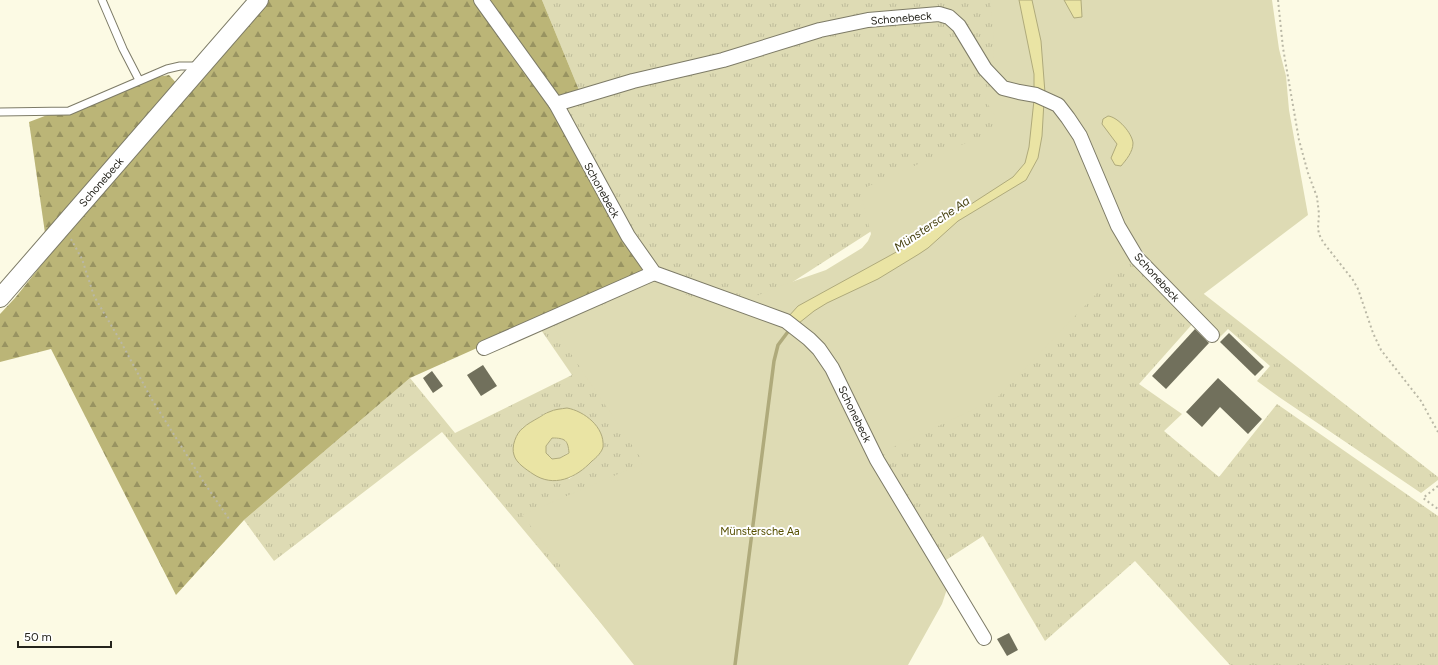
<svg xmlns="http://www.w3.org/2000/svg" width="1438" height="665" viewBox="0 0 1438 665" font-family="Figtree,sans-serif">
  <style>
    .grass { fill: url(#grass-tufts); fill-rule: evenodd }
    .forest { fill: url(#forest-firs) }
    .green { fill: #dedbb4 }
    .water { fill: #eae4a4; stroke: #afaa7b; fill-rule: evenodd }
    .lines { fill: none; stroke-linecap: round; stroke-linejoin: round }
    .stream { stroke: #afaa7b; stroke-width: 3.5 }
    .building { fill: #71705c }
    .service-casing { stroke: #7d7b67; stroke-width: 9 }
    .minor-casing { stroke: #7d7b67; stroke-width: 16 }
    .tertiary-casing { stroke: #7d7b67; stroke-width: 20 }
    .path { stroke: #bab8a6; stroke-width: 2; stroke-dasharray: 2 3; stroke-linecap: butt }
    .service { stroke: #fff; stroke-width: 7 }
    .minor { stroke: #fff; stroke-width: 14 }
    .tertiary { stroke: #fff; stroke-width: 18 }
    .labels { text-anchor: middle; stroke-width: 4; stroke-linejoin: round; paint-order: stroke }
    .street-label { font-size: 11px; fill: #25241c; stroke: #fff }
    .park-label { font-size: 11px; fill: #564f00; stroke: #fff }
    .water-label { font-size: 12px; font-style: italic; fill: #474211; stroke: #fff }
  </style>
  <defs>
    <pattern id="grass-tufts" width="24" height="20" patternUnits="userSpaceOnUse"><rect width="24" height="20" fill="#dedbb4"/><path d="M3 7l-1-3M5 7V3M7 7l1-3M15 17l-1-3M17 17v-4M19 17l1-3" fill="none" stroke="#bebc9a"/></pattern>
    <pattern id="forest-firs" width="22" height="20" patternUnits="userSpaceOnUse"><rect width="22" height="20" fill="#bbb577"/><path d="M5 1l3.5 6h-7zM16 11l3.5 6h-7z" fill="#989361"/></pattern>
  </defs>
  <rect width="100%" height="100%" fill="#fcfae4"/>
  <g class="grass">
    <path d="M542,0H1015L1005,83L939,10L720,54L579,90Z"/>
    <path d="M947,20L983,72L1033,99L887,221L760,303L662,271L646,257L611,189L559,104L722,62L868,26Z"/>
    <path d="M1039,158L1195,321L1139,384L1182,414L1164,431L1219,477L1277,404L1438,516V665H1230L1135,561L1045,641L983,536L943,562L892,478L815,313Z"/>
    <path d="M649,277L785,323L636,665L442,432L274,561L244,520L410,378L455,433L572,375L539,327ZM547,412L583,414L598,428L601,452L586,467L569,479L522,428Z"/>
    <path d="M1195,287L1438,477V480L1421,493L1279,397L1257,381L1270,366L1228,329L1219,338L1200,315L1180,297Z"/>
    <path d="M552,438L564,439L568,444L569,452L560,458L552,459L546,453V446Z"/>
  </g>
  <g class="forest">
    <path d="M263,0H542L579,90L547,99L649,271L410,378L244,520L176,595L51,349L0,362V314L15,298L103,188Z"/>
    <path d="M169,75L178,85L45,233L29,122L139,80Z"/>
  </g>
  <path class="green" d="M990,0H1272L1279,49L1286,76L1289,110L1308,215L1189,305L1165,280L1140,248L996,399L872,457L936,567L934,569L947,589L942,604L908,665H634L565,578V571L522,515L644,463L553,327L655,282L699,300L739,311L754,297L783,285L826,270L862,248L868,241L871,234L860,190L986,134L997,120L985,99C991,89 991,80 992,69C995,44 993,24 990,0Z"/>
  <g class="water">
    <path d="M1019,0H1032L1041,41L1045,93L1034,92V74Z"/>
    <path d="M1064,0H1081L1082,17L1074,18Z"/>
    <path d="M1034,100L1044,101L1042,136L1038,158L1026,180L958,221L928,248L919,254L878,279L827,303L814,311L799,323L788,317L798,306L900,250L1013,177L1025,163L1029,147Z"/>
    <path d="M1108,116C1118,117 1132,133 1133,143C1133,152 1126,160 1121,166L1115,165L1111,158L1117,144L1102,124L1103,119Z"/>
    <path d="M567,408C584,411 605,427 603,447C602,452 596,458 592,461C576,478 554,488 533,474C527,470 516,463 514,455C511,447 516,433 523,428C527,424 533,421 538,418C542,416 545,413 549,412C555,409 561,409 567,408ZM552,438C565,438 568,440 569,453L560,458L552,459L546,453V446Z"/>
  </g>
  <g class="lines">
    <path class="stream" d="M735,665L774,361L778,345L790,329"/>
  </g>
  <g class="building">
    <path d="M1195,329L1209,343L1166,389L1152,376Z"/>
    <path d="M1229,333L1264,367L1255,376L1220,342Z"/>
    <path d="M483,365L497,386L481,396L467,375Z"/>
    <path d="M432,371L443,386L433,393L423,378Z"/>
    <path d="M1218,378L1262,419L1248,434L1220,407L1202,427L1186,412Z"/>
    <path d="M1009,633L1018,650L1007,656L997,639Z"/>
  </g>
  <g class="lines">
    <defs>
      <g id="service">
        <path d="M102,0L123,49L139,80"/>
        <path d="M0,112L69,111L167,69L180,66H197"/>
      </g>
      <g id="minor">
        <path d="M481,0L556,104L628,236L654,273L786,321L809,339L819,349L832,368L877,460L984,638"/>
        <path d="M556,104L633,81L723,60L820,30L868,20L939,14L949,17L959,26L985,69L1003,88L1019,92L1036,95L1058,105L1068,118L1080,136L1118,226L1137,258L1212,335"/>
        <path d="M484,348L654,273"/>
      </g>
      <path id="tertiary" d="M0,298L259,0"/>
    </defs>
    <use href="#service" class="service-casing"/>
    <use href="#minor" class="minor-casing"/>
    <use href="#tertiary" class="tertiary-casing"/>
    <g class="path">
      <path d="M1278,0L1283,48L1299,140L1308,173L1317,197L1319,214L1318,228L1319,234L1323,242L1353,280L1358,289L1373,333L1381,350L1421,401L1438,432"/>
      <path d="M71,239L82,259L94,296L121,342L151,398L203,481L229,519"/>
      <path d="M1438,486L1423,498L1438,509"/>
    </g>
    <use href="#service" class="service"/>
    <use href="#minor" class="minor"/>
    <use href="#tertiary" class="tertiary"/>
  </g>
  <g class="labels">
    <g class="street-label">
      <text transform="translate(901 18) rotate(-5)" y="4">Schonebeck</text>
      <text transform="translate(101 182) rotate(-49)" y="4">Schonebeck</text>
      <text transform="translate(602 190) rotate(61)" y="4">Schonebeck</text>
      <text transform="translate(1157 277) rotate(48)" y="4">Schonebeck</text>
      <text transform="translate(855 414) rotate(64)" y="4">Schonebeck</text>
    </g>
    <g class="park-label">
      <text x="760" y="535">Münstersche Aa</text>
    </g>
    <g class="water-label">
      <text transform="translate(932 224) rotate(-34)" y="4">Münstersche Aa</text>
    </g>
  </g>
  <path d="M18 641v6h93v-6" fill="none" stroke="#25241c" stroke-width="2"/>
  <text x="24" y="641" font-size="12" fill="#25241c" stroke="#ffffff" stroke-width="3" paint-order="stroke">50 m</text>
</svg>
